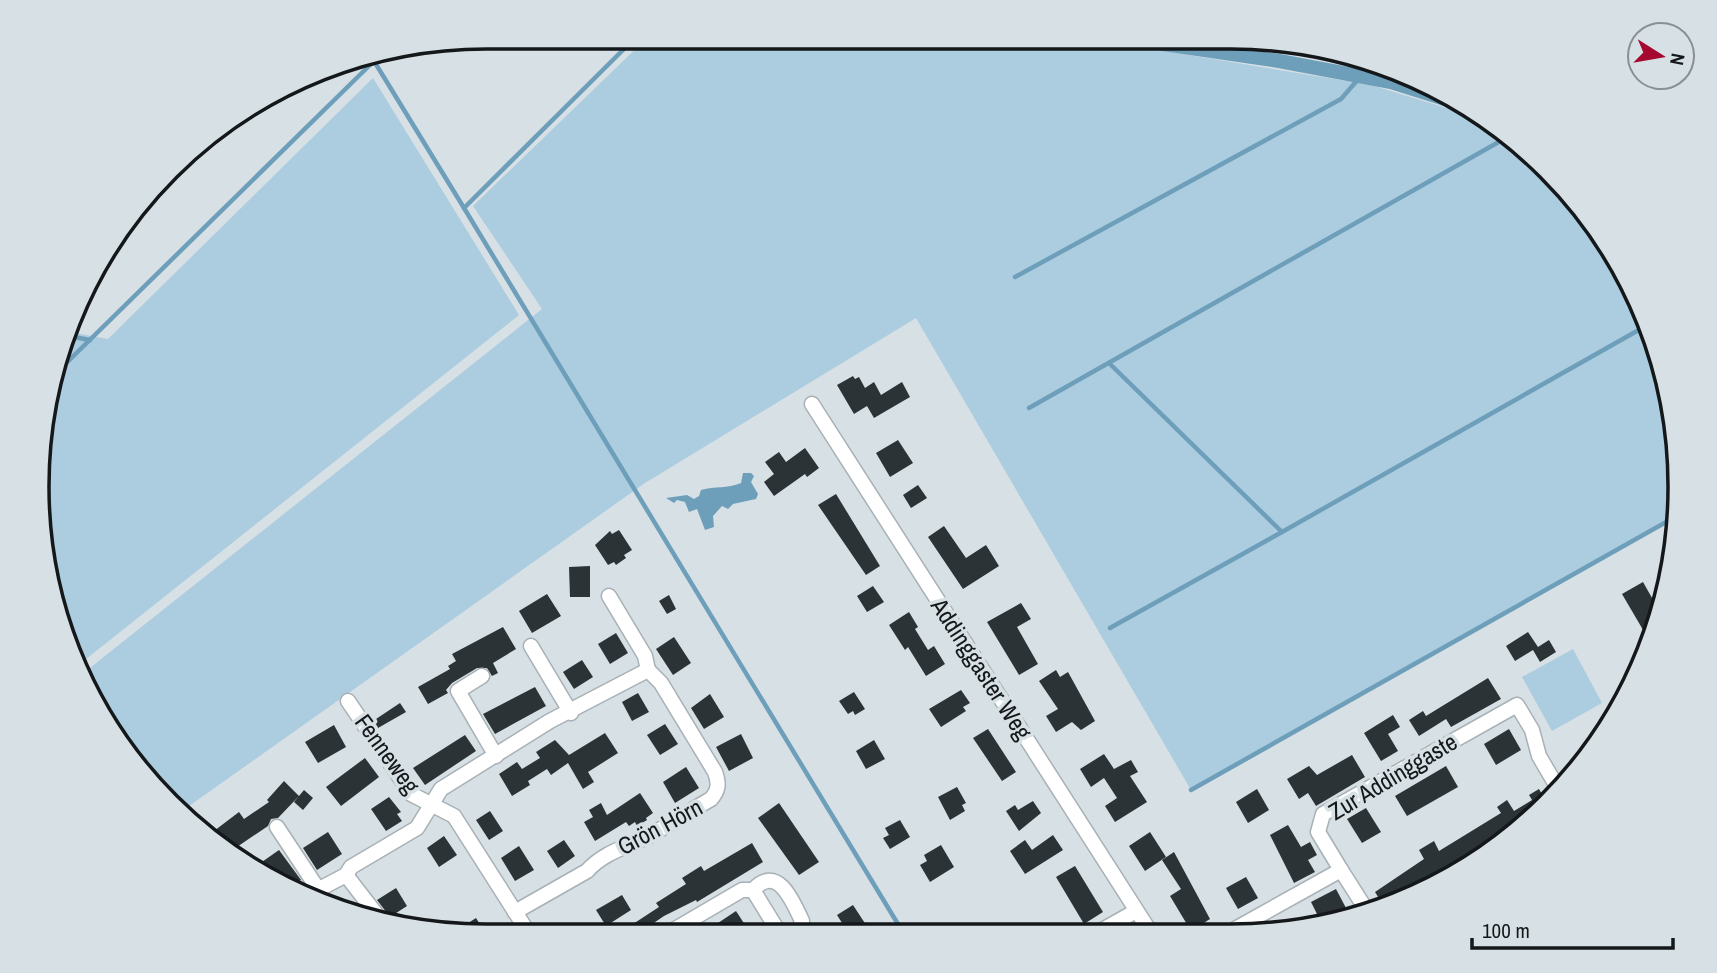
<svg xmlns="http://www.w3.org/2000/svg" width="1717" height="973" viewBox="0 0 1717 973" font-family="'Archivo Narrow',sans-serif">
  <style>
    .green { fill: #acccdf }
    .water { fill: #6e9fba }
    .lines { fill: none; stroke-linecap: round; stroke-linejoin: round }
    .stream { stroke: #6e9fba; stroke-width: 4.5 }
    .canal { stroke: #6e9fba; stroke-width: 14 }
    .building { fill: #2b3337 }
    .street-casing { stroke: #a8b1b6; stroke-width: 17 }
    .street { stroke: #fff; stroke-width: 14 }
    .labels { text-anchor: middle; stroke-width: 7; stroke-linejoin: round; paint-order: stroke }
    .street-label { font-size: 24px; fill: #15181a; stroke: #d7e0e5 }
    .rim { fill: none; stroke: #15181a; stroke-width: 3.5 }
  </style>
  <rect width="100%" height="100%" fill="#d7e0e5"/>
  <g class="green">
    <path d="M648,37H1079L1371,85L1453,110L1486,124L1588,213L1665,370L1674,515L1191,790L916,318L645,483L182,811L148,783L81,675L542,309L473,206Z"/>
    <path d="M373,78L519,315L76,667L71,658L38,516L52,370L69,332L108,339Z"/>
    <path d="M1573,649L1602,703L1552,731L1522,677Z"/>
  </g>
  <path class="water" d="M743,473H751L754,476L751,482L758,494L756,499L733,504L728,509L722,506L713,516L714,527L705,530L697,509L689,512L685,502L677,500L674,503L666,498L687,495L694,499L699,496L701,490C715,486 727,489 741,483Z"/>
  <g class="lines">
    <g class="stream">
      <path d="M636,37L464,208L904,934"/>
      <path d="M1135,40L1136,38"/>
      <path d="M358,58L374,61L464,208"/>
      <path d="M1015,277L1341,99L1361,76"/>
      <path d="M68,336L90,340"/>
      <path d="M1109,363L1282,532L1644,327"/>
      <path d="M51,378L374,61"/>
      <path d="M1029,408L1504,139"/>
      <path d="M1110,628L1282,532"/>
      <path d="M1191,790L1675,517"/>
    </g>
    <path class="canal" d="M1122,38L1279,61L1391,82L1464,105"/>
  </g>
  <g class="building">
    <path d="M853,376L855,379L859,377L865,388L874,382L881,395L902,382L910,397L874,418L867,406L854,414L837,385Z"/>
    <path d="M898,440L913,463L890,477L876,453Z"/>
    <path d="M805,448L819,468L807,477L805,474L774,496L764,482L774,474L765,462L779,452L786,462Z"/>
    <path d="M918,485L927,498L911,508L903,495Z"/>
    <path d="M836,494L880,566L866,575L818,505Z"/>
    <path d="M944,526L966,558L986,545L999,566L963,589L928,537Z"/>
    <path d="M619,530L632,550L624,555L626,558L616,565L614,562L608,565L595,545L610,531L612,534Z"/>
    <path d="M590,566V597H570L569,567Z"/>
    <path d="M1643,582L1656,605L1646,635L1622,594Z"/>
    <path d="M873,586L884,602L867,612L857,596Z"/>
    <path d="M547,594L561,616L532,633L519,611Z"/>
    <path d="M669,595L676,609L667,614L659,601Z"/>
    <path d="M1021,603L1031,619L1017,627L1038,664L1019,675L987,622Z"/>
    <path d="M909,612L918,627L915,629L928,650L934,646L945,664L926,676L908,647L905,650L889,625Z"/>
    <path d="M503,627L516,649L493,663L498,673L492,676L487,668H477L452,683L446,690L448,693L428,704L418,687L450,669L448,666L456,661L452,654Z"/>
    <path d="M1528,632L1538,647L1549,640L1556,652L1540,662L1533,650L1515,661L1506,646Z"/>
    <path d="M616,633L628,653L610,664L598,644Z"/>
    <path d="M674,637L691,663L673,675L656,649Z"/>
    <path d="M582,660L593,677L574,689L563,672Z"/>
    <path d="M1056,670L1060,677L1068,672L1095,721L1081,730L1072,722L1056,732L1046,716L1058,709L1039,681Z"/>
    <path d="M1488,678L1501,699L1451,727L1446,719L1419,736L1409,720L1423,711L1426,716Z"/>
    <path d="M535,687L546,706L495,734L483,714Z"/>
    <path d="M961,690L970,703L963,707L966,711L941,727L929,709Z"/>
    <path d="M854,692L865,709L855,715L853,711L848,714L839,701Z"/>
    <path d="M638,693L649,712L632,721L622,702Z"/>
    <path d="M710,694L724,717L704,729L691,708Z"/>
    <path d="M400,703L406,712L378,728L373,721Z"/>
    <path d="M1393,715L1400,727L1388,734L1398,751L1381,761L1364,733Z"/>
    <path d="M665,724L678,744L660,755L647,735Z"/>
    <path d="M334,725L346,747L318,763L305,742Z"/>
    <path d="M988,729L1016,772L1002,781L973,738Z"/>
    <path d="M1509,729L1521,750L1496,765L1484,744Z"/>
    <path d="M605,733L618,753L588,772L594,782L583,789L568,763L551,775L547,769L528,781L530,785L512,796L499,774L517,762L522,769L540,758L536,752L555,740L569,755Z"/>
    <path d="M741,734L753,758L729,771L716,747Z"/>
    <path d="M465,735L476,751L425,785L413,768Z"/>
    <path d="M874,740L885,759L866,769L856,751Z"/>
    <path d="M1104,754L1114,769L1131,760L1138,772L1130,776L1147,802L1115,822L1105,806L1117,798L1104,778L1091,787L1080,769Z"/>
    <path d="M1352,755L1365,777L1316,806L1308,793L1299,799L1287,779L1309,766L1317,775Z"/>
    <path d="M365,758L379,777L341,806L326,787Z"/>
    <path d="M1446,766L1458,787L1407,816L1395,796Z"/>
    <path d="M686,767L699,788L675,803L663,782Z"/>
    <path d="M284,781L299,796L304,790L313,798L303,810L294,802L299,796L278,818L271,819L268,826L231,851L210,834L239,812L244,819L269,802L267,800Z"/>
    <path d="M957,787L966,803L962,805L965,811L950,820L938,797Z"/>
    <path d="M1257,789L1269,810L1248,823L1236,802Z"/>
    <path d="M1539,789L1548,805L1498,846L1495,841L1441,872L1444,877L1385,908L1375,892L1424,859L1419,850L1434,841L1439,851L1501,813L1497,807L1507,800L1514,811L1532,800L1529,795Z"/>
    <path d="M640,793L653,813L646,818L647,820L637,826L635,822L629,826L626,822L595,841L584,822L593,817L589,810L601,803L607,815Z"/>
    <path d="M389,797L401,812L397,814L402,821L386,831L371,809Z"/>
    <path d="M1033,801L1041,813L1019,831L1006,811L1015,805L1018,810Z"/>
    <path d="M779,803L819,862L799,875L758,818Z"/>
    <path d="M1366,808L1381,832L1362,843L1347,819Z"/>
    <path d="M490,811L503,831L489,840L476,820Z"/>
    <path d="M900,820L910,837L890,849L883,838L889,835L885,828Z"/>
    <path d="M1288,825L1301,847L1310,842L1317,855L1308,860L1315,872L1294,883L1270,835Z"/>
    <path d="M328,832L342,854L317,870L303,848Z"/>
    <path d="M1150,832L1166,857L1145,871L1129,846Z"/>
    <path d="M1053,835L1063,850L1025,874L1010,851L1025,840L1032,850Z"/>
    <path d="M444,836L457,855L439,867L427,848Z"/>
    <path d="M564,840L575,856L558,868L547,851Z"/>
    <path d="M752,843L763,862L697,902L696,900L664,916L639,933L633,924L659,907L656,903L686,884L682,878L701,866L704,871Z"/>
    <path d="M941,845L954,867L930,882L920,865L927,861L924,855Z"/>
    <path d="M519,846L534,870L515,881L501,858Z"/>
    <path d="M279,850L301,880L290,888L269,879L259,864Z"/>
    <path d="M1174,852L1210,919L1191,931L1170,896L1181,889L1162,860Z"/>
    <path d="M1075,866L1103,912L1084,924L1056,877Z"/>
    <path d="M1246,877L1258,898L1238,909L1226,888Z"/>
    <path d="M396,888L407,906L390,917L377,900Z"/>
    <path d="M1336,889L1346,908L1321,922L1311,902Z"/>
    <path d="M622,895L631,910L606,926L596,910Z"/>
    <path d="M853,905L872,934H849L837,915Z"/>
    <path d="M736,911L751,934H725L718,923Z"/>
    <path d="M476,918L487,935L451,934Z"/>
  </g>
  <g class="lines">
    <defs>
      <g id="street">
        <path d="M812,404L1151,933"/>
        <path d="M609,596L645,656L648,670"/>
        <path d="M531,646L571,713"/>
        <path d="M482,676L458,691L496,756"/>
        <path d="M348,701L411,794L454,816L526,929V935"/>
        <path d="M277,827L318,889"/>
        <path d="M1341,870L1369,914"/>
        <path d="M346,875L383,923"/>
        <path d="M753,890L780,934"/>
        <path d="M308,895L346,875L351,867L417,828L441,789L550,721L648,670L661,683L715,772C719,783 719,790 711,799C690,811 670,824 649,836C627,847 604,852 587,871L515,912"/>
        <path d="M1097,933L1136,911"/>
        <path d="M1228,933L1341,870L1318,832L1323,814L1517,705L1532,730L1539,756L1559,790"/>
        <path d="M665,935L742,890H753C777,864 792,899 802,921L798,934"/>
      </g>
    </defs>
    <use href="#street" class="street-casing"/>
    <use href="#street" class="street"/>
  </g>
  <g class="labels">
    <g class="street-label">
      <text transform="translate(981 669) rotate(57)" y="8">Addinggaster Weg</text>
      <text transform="translate(387 754) rotate(54)" y="8">Fenneweg</text>
      <text transform="translate(1393 777) rotate(-31)" y="8">Zur Addinggaste</text>
      <text transform="translate(660 827) rotate(-28)" y="8">Grön Hörn</text>
    </g>
  </g>
  <path d="M0 0H1717V973H0ZM486 49H1231A437 437 0 0 1 1668 486V487A437 437 0 0 1 1231 924H486A437 437 0 0 1 49 487V486A437 437 0 0 1 486 49Z" fill="#d7e0e5" fill-rule="evenodd"/>
  <path class="rim" d="M486 49H1231A437 437 0 0 1 1668 486V487A437 437 0 0 1 1231 924H486A437 437 0 0 1 49 487V486A437 437 0 0 1 486 49Z"/>
  <g transform="translate(1661 56) rotate(101)"><circle r="33" fill="#d7e0e5" stroke="#899094" stroke-width="2"/>
  <path d="M0-5L12 26L0 18L-12 26Z" fill="#a50930"/>
  <text y="-10" font-size="19" font-weight="bold" text-anchor="middle" fill="#15181a">N</text>
  </g>
  <path d="M1472 938v10h201v-10" fill="none" stroke="#15181a" stroke-width="3.5"/>
  <text x="1482" y="938" font-size="21" fill="#15181a" stroke="#d7e0e5" stroke-width="5" paint-order="stroke">100 m</text>
</svg>
